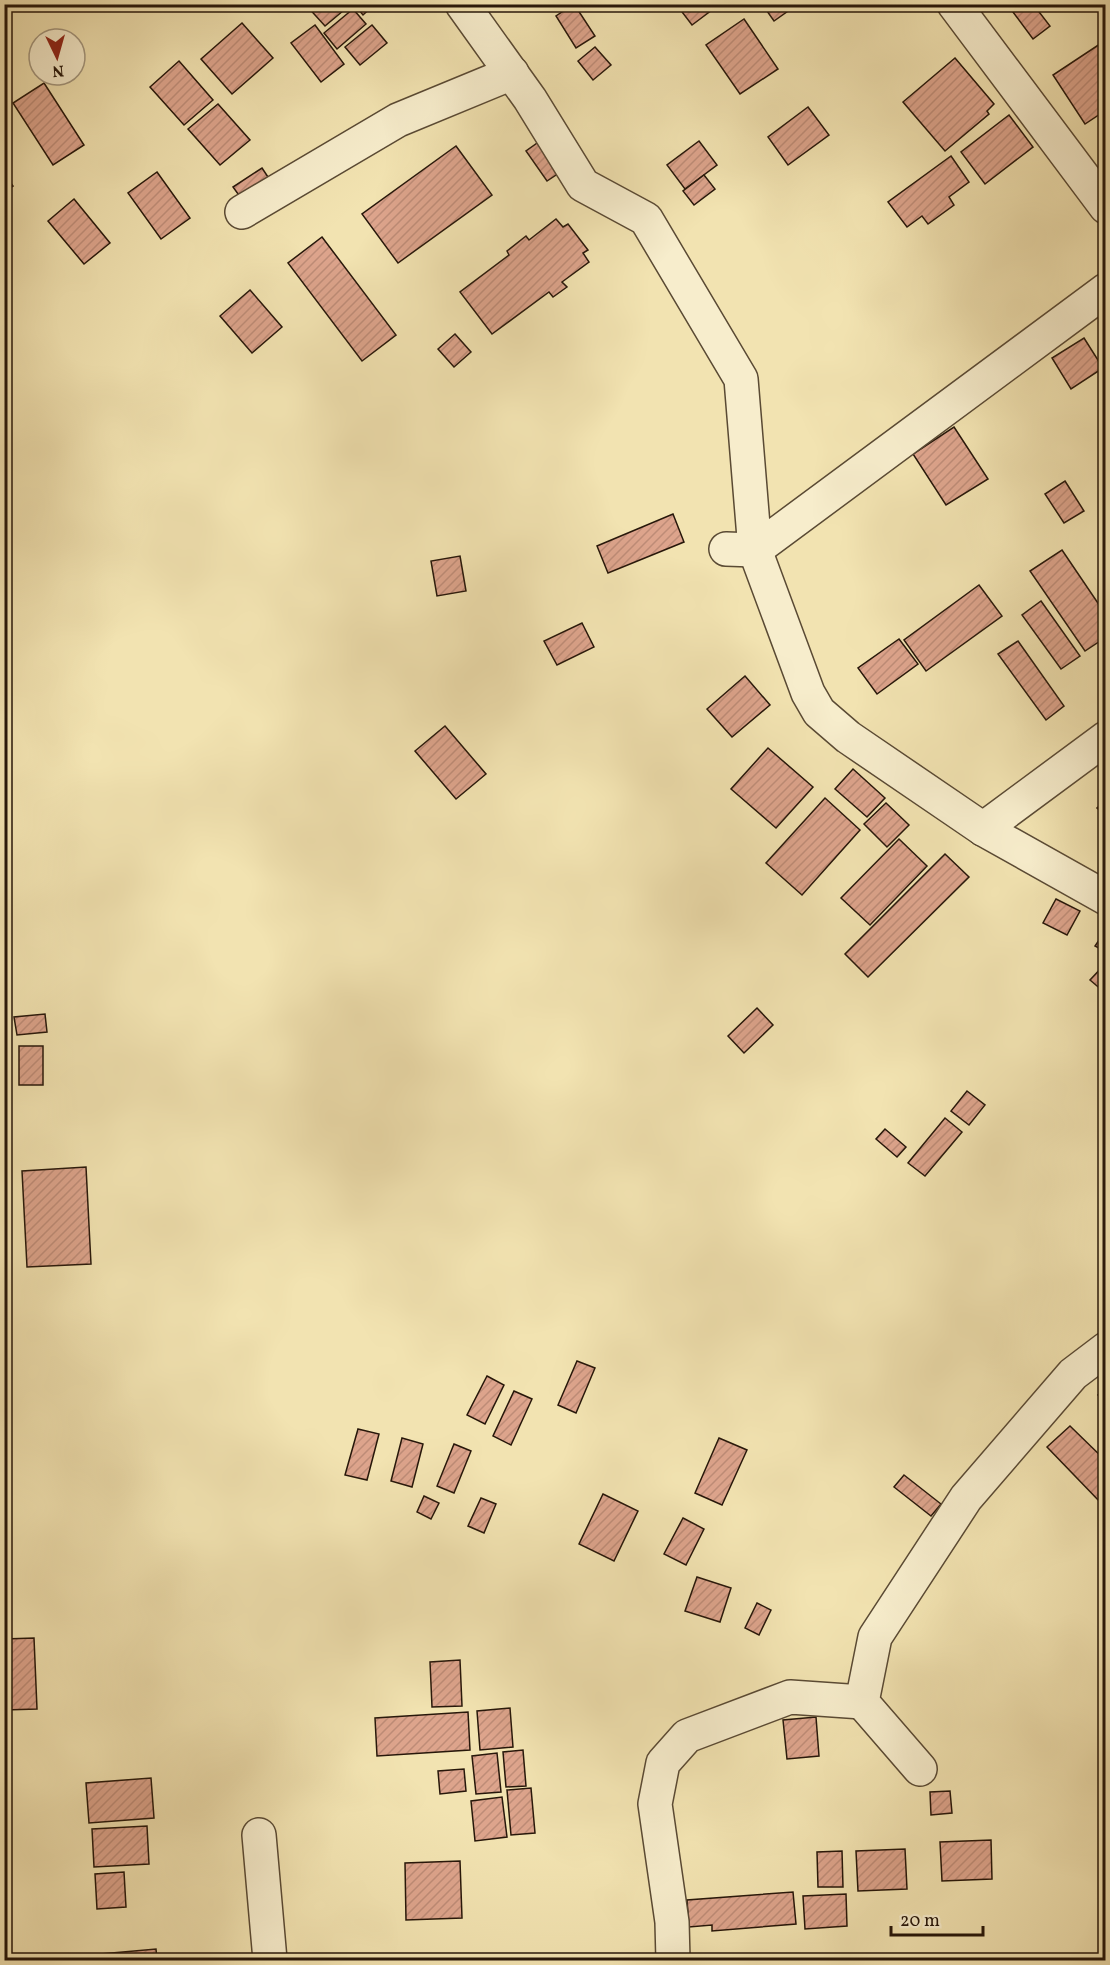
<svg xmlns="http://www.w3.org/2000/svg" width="1110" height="1965" viewBox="0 0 1110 1965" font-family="Vollkorn,serif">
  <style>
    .building { fill: url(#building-hatch); stroke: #27170a; stroke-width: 1.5 }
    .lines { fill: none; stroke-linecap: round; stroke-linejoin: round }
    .street-casing { stroke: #5a4a34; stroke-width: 36 }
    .street { stroke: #f7edcc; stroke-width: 33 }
  </style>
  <defs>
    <pattern id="building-hatch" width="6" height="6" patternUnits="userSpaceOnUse" patternTransform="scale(1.5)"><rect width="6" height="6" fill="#dda48c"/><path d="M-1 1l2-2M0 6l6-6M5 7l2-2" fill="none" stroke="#be8c77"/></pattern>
  </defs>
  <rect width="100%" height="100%" fill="#f2e3b1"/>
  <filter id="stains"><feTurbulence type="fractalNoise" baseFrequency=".00333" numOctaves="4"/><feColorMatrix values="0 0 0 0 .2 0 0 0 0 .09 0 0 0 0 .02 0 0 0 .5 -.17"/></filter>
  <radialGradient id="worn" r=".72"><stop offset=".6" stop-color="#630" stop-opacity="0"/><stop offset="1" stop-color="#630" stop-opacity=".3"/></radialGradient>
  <g class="building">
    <path d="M305,4H349L350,5L325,26Z"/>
    <path d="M354,4H375L363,15Z"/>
    <path d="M574,4L595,36L576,48L556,16Z"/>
    <path d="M676,4H720L692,25Z"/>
    <path d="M762,4H798L774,21Z"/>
    <path d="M1007,4H1033L1050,26L1033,39Z"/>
    <path d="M353,9L366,24L337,49L324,33Z"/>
    <path d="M744,19L778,69L740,94L706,45Z"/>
    <path d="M242,23L273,58L232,94L201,59Z"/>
    <path d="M315,25L344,64L321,82L291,43Z"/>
    <path d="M372,25L387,43L360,65L345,47Z"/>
    <path d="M1106,40V110L1085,124L1053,75Z"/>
    <path d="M595,47L611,65L593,80L578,61Z"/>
    <path d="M955,58L994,104L987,111L989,114L945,151L903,102Z"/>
    <path d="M179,61L213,100L184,125L150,87Z"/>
    <path d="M44,83L84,145L53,165L13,103Z"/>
    <path d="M218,104L250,140L220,165L188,129Z"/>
    <path d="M808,107L829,135L788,165L768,137Z"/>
    <path d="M1009,115L1033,147L985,184L961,152Z"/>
    <path d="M547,136L568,167L547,181L526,151Z"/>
    <path d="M699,141L717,165L685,189L667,165Z"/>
    <path d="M456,146L492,195L398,263L362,214Z"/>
    <path d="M951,156L969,182L949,197L954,205L928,224L922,216L907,227L888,202Z"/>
    <path d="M262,168L274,186L246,205L233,187Z"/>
    <path d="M157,172L190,218L161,239L128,193Z"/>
    <path d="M4,174L13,186L4,192Z"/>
    <path d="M704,175L715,189L694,205L683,191Z"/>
    <path d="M74,199L110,243L84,264L48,221Z"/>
    <path d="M556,219L563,227L568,224L588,250L583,253L589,262L562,282L567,287L553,297L549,292L492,334L460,292L509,255L507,251L526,236L529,240Z"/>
    <path d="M322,237L396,335L362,361L288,263Z"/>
    <path d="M250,290L282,327L252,353L220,316Z"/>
    <path d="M455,334L471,352L454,367L438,349Z"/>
    <path d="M1084,338L1103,368L1071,389L1052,358Z"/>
    <path d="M954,427L988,479L946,505L913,454Z"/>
    <path d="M1065,481L1084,511L1064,523L1045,494Z"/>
    <path d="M673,514L684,542L608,573L597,546Z"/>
    <path d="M1062,550L1106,615V637L1085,651L1030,571Z"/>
    <path d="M460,556L466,591L437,596L431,561Z"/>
    <path d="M979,585L1002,616L926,671L904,640Z"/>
    <path d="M1041,601L1080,656L1061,669L1022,615Z"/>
    <path d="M582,623L594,647L557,665L544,641Z"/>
    <path d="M899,639L918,664L877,694L858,668Z"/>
    <path d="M1018,641L1064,706L1046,720L998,654Z"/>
    <path d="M745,676L770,705L732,737L707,709Z"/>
    <path d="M445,726L486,774L456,799L415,751Z"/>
    <path d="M768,748L813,787L776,828L731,789Z"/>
    <path d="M853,769L885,798L867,817L835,789Z"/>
    <path d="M825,798L860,830L802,895L766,863Z"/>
    <path d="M1106,800V816L1097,808Z"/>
    <path d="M886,803L909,825L887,847L864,824Z"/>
    <path d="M899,839L927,866L870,925L841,898Z"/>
    <path d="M945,854L969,877L868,977L845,954Z"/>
    <path d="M1056,899L1080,911L1067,935L1043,923Z"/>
    <path d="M1106,930V952L1095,946Z"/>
    <path d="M1106,963V988L1103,991L1090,980Z"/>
    <path d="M757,1008L773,1025L744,1053L728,1036Z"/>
    <path d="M45,1014L47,1032L17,1035L14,1017Z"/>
    <rect x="19" y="1046" width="24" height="39"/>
    <path d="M4,1053L7,1093H4Z"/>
    <path d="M967,1091L985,1105L969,1125L951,1111Z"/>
    <path d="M945,1118L962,1132L925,1176L908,1163Z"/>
    <path d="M885,1129L906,1147L897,1157L876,1139Z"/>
    <path d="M86,1167L91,1264L27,1267L22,1171Z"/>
    <path d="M577,1361L595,1368L576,1413L558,1405Z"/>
    <path d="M487,1376L504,1385L485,1424L467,1415Z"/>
    <path d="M1106,1390V1406L1098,1395Z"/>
    <path d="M514,1391L532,1399L511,1445L493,1436Z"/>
    <path d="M1070,1426L1106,1461V1501L1102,1504L1047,1447Z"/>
    <path d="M358,1429L379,1434L367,1480L345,1475Z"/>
    <path d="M402,1438L423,1444L412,1487L391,1481Z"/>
    <path d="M719,1438L747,1450L722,1505L695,1493Z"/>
    <path d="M454,1444L471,1451L454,1493L437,1486Z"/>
    <path d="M904,1475L941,1504L931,1516L894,1487Z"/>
    <path d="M603,1494L638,1511L614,1561L579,1544Z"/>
    <path d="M424,1496L439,1503L431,1519L417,1512Z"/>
    <path d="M481,1498L496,1504L484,1533L468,1526Z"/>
    <path d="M683,1518L704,1529L686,1565L664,1554Z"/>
    <path d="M697,1577L731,1588L720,1622L685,1611Z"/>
    <path d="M757,1603L771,1610L759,1635L745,1628Z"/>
    <path d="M34,1638L37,1709L4,1710V1639Z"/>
    <path d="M460,1660L462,1706L432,1707L430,1662Z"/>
    <path d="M510,1708L513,1747L480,1750L477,1711Z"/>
    <path d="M468,1712L470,1750L377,1756L375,1718Z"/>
    <path d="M816,1717L819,1756L787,1759L783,1720Z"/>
    <path d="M523,1750L526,1786L506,1787L503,1752Z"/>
    <path d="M497,1753L501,1792L476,1794L472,1756Z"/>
    <path d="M464,1769L466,1791L440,1794L438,1771Z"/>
    <path d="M151,1778L154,1818L89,1823L86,1783Z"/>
    <path d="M531,1788L535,1833L511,1835L507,1790Z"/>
    <path d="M950,1791L952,1813L931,1815L930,1792Z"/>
    <path d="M502,1797L507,1837L475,1841L471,1801Z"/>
    <path d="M147,1826L149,1864L94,1867L92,1829Z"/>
    <path d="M991,1840L992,1879L942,1881L940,1842Z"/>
    <path d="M905,1849L907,1889L858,1891L856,1851Z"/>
    <path d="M842,1851L843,1887H818L817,1852Z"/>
    <path d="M460,1861L462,1918L406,1920L405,1863Z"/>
    <path d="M124,1872L126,1907L97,1909L95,1874Z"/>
    <path d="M793,1892L796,1924L712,1931V1925L689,1927L687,1900Z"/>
    <path d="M846,1894L847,1926L805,1929L803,1896Z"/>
    <path d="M1106,1946V1960H1100L1099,1947Z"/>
    <path d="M156,1949L157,1960H102L101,1954Z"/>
  </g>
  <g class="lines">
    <defs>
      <g id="street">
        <path d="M462,4L530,99L583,185L646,219L741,379L755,550L808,693L819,712L848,737L983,829L1106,898"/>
        <path d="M954,4L1106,207"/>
        <path d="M242,212L398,120L512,73"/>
        <path d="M726,549L755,550L1106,290"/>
        <path d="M983,829L1106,738"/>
        <path d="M920,1769L862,1702L875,1637L966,1498L1073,1374L1106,1349"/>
        <path d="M259,1835L270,1960"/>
        <path d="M673,1960L672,1922L655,1804L663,1763L687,1736L790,1697L862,1702"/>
      </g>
    </defs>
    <use href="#street" class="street-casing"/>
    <use href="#street" class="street"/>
  </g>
  <rect width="1110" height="1965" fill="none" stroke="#f2e3b1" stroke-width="24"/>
  <rect x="6" y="6" width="1098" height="1953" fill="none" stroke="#27170a" stroke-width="3"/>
  <rect x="12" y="12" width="1086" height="1941" fill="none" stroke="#27170a" stroke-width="1.5"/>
  <g transform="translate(57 57) rotate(175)"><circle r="28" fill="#f7edcc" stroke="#a4977e" stroke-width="1.5"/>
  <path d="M0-4.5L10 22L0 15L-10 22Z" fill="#8f2418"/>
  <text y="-9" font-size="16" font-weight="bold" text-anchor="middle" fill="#27170a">N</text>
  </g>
  <path d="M891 1926v9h92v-9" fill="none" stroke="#27170a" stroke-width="3"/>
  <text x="900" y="1926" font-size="18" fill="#27170a" stroke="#f7edcc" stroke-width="4.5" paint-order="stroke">20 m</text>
  <rect width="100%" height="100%" filter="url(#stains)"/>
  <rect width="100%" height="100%" fill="url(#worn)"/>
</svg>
